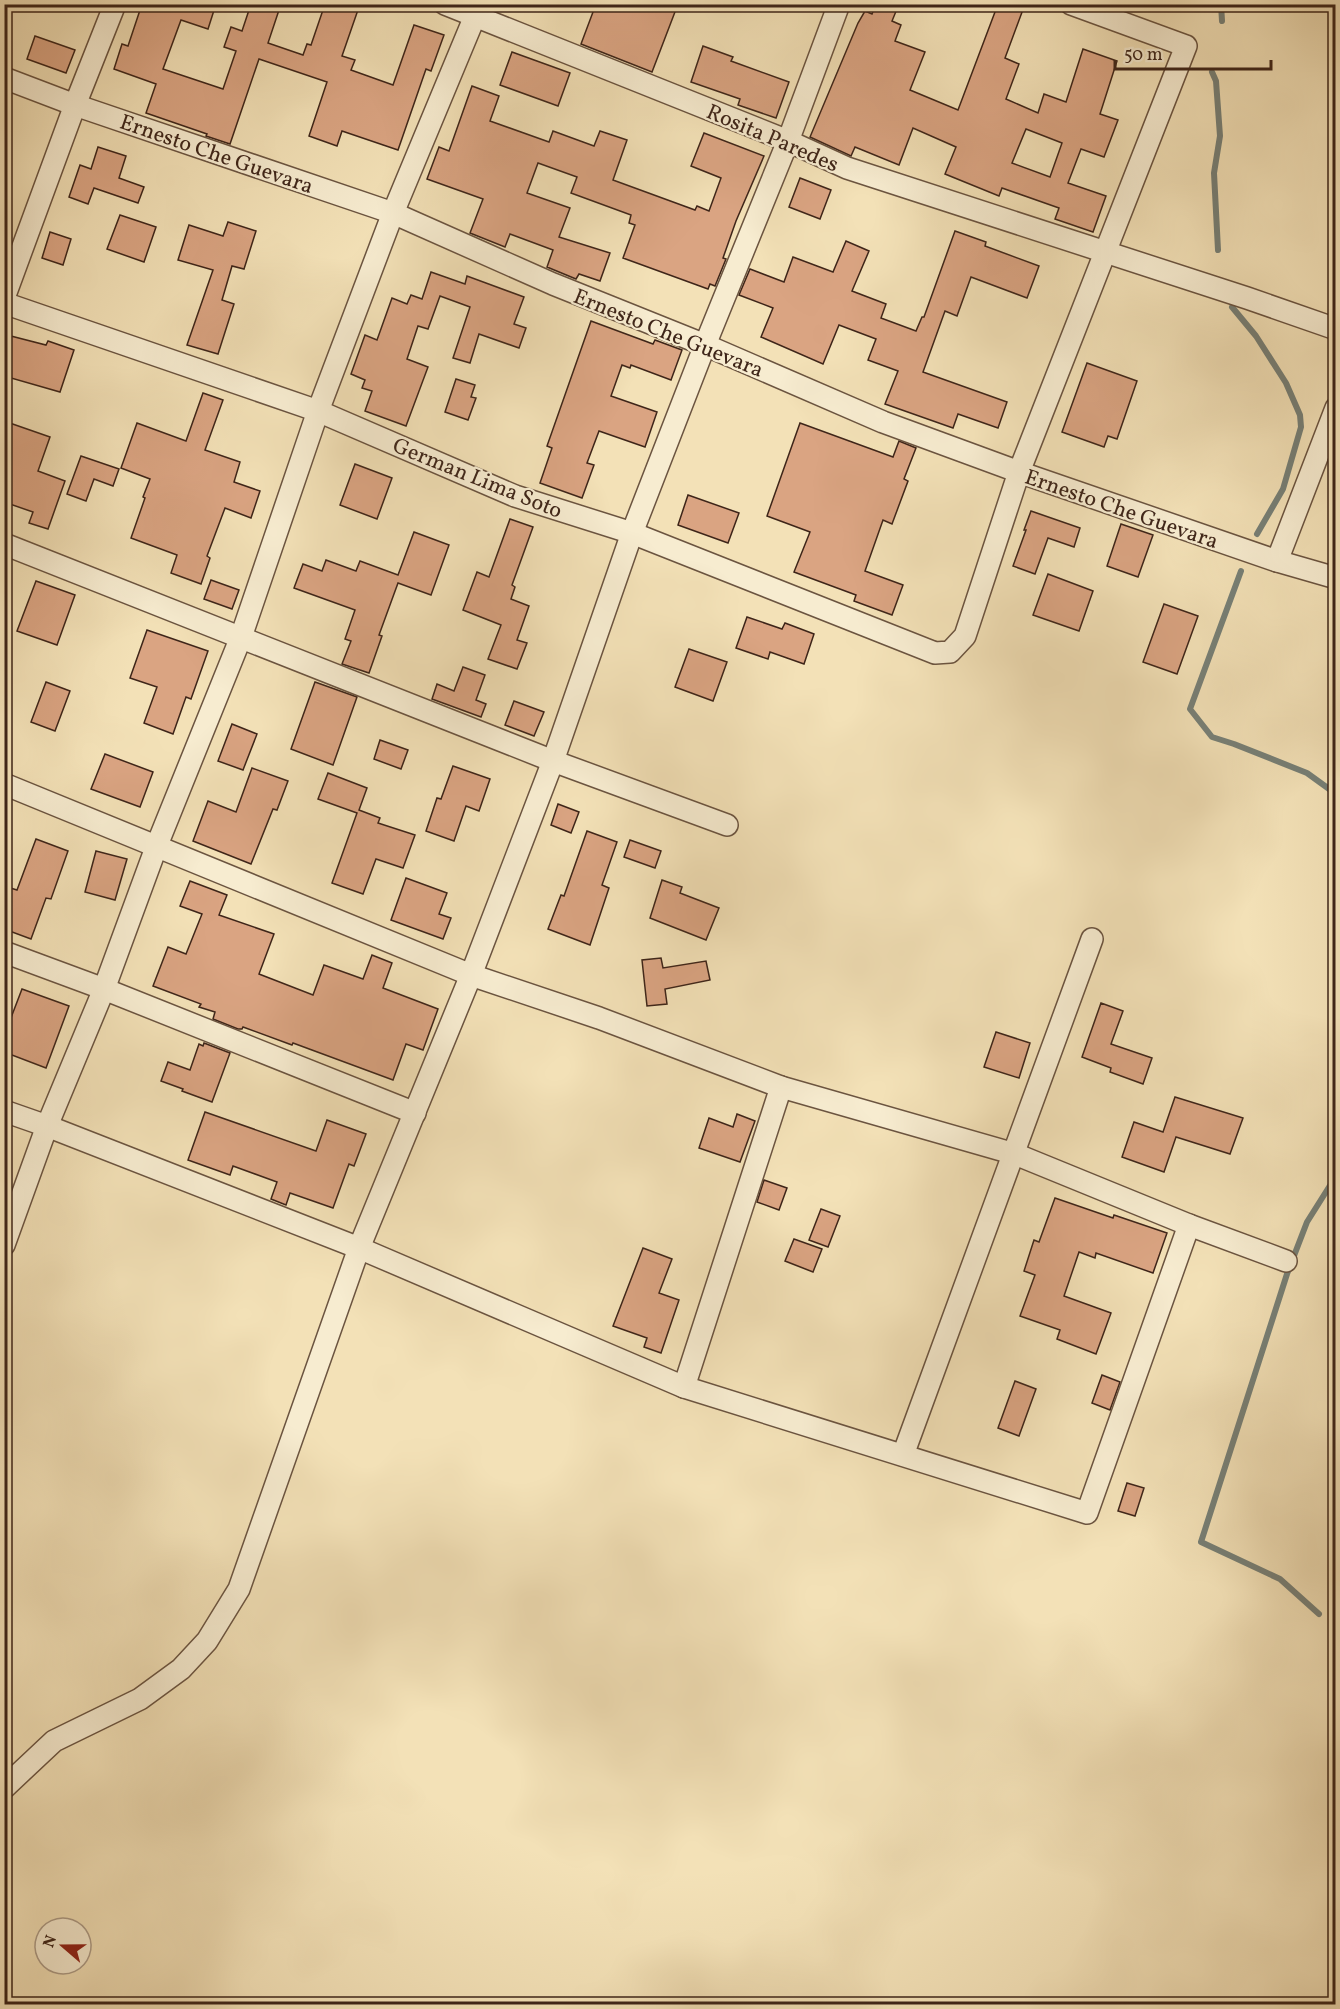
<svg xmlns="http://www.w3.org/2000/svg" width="1340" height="2009" viewBox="0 0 1340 2009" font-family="Vollkorn,serif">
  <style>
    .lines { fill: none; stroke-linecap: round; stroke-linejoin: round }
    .stream { stroke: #778077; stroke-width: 6 }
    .building { fill: #daa482; stroke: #3e2519; stroke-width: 1.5; fill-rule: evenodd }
    .street-casing { stroke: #6b5440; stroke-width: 24 }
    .street { stroke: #f7ecd0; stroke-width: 21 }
    .labels { text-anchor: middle; stroke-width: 4.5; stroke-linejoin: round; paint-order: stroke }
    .street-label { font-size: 22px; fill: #3e2519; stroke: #f7ecd0 }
  </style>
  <rect width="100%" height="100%" fill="#f3e1b7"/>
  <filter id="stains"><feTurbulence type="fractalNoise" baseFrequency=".00333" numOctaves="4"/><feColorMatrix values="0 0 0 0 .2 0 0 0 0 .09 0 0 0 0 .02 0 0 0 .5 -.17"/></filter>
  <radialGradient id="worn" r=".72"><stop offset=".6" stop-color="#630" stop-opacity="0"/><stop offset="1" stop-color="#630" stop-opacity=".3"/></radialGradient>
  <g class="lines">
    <g class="stream">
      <path d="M1221,4L1222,21"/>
      <path d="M1212,72L1216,81L1220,136L1214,173L1218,250"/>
      <path d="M1232,307L1256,336L1286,383L1300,415L1301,427L1283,489L1257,534"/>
      <path d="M1241,571L1190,709L1212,737L1234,744L1307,773L1336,794"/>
      <path d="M1319,1614L1280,1579L1201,1542L1287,1274L1307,1222L1336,1176"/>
    </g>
  </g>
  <g class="building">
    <path d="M142,4H216L208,29L181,20L163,69L223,89L236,51L224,47L231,27L242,31L251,4H281L268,43L303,55L307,44L311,45L325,4H360L342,56L355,60L351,70L393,85L414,25L444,35L431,71L426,69L398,150L342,131L337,146L309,136L327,82L259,59L230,144L206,136L207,134L146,113L156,84L114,69L122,44L128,46Z"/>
    <path d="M596,4H678L652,72L581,44Z"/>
    <path d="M876,4H899L892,21L901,25L895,41L925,52L910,90L958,110L998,4H1025L1005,58L1019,64L1006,99L1038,113L1044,94L1066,102L1083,49L1117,61L1100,114L1118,120L1104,157L1081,149L1068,183L1106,196L1093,232L1055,219L1059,208L1002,188L999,196L945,174L956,147L913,128L899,165L855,147L851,156L810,137L858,23L865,11L872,14ZM1026,129L1062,143L1050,177L1012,163Z"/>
    <path d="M35,36L75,50L66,73L27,59Z"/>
    <path d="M703,46L733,57L731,61L789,82L776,118L738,105L740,99L691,82Z"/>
    <path d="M512,52L570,73L558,106L500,85Z"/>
    <path d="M472,86L499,96L490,121L549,142L553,131L594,146L600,131L627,140L613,180L695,210L697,206L709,211L721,178L691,166L704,133L764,156L736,221L723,258L726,259L715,286L710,284L708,289L623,258L635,225L629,223L631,215L571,193L577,177L538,163L527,193L570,208L559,237L610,253L600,281L579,274L576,279L547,267L553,250L510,234L505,247L470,233L483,199L427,179L439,147L449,151Z"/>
    <path d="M98,147L126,156L119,178L144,187L138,203L94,188L88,204L69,197L80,165L91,169Z"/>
    <path d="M800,178L831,190L820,219L789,207Z"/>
    <path d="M120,215L156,227L144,262L107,249Z"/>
    <path d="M228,222L256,231L244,269L232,266L222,300L234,304L218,354L187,345L213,270L178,260L189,225L223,236Z"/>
    <path d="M955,231L986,242L985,246L1039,266L1027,298L971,277L957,316L945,311L923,372L1007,402L998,428L958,414L953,428L885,404L898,371L868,360L876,339L839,325L823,364L761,337L773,308L739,295L750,269L784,282L793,257L833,272L846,241L869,251L852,291L886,304L881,318L916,331L922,317H924Z"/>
    <path d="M50,232L71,239L63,265L42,258Z"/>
    <path d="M431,272L465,284L467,276L524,297L514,324L526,328L519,348L479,334L470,363L453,358L470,307L440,296L428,329L418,326L407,359L428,367L406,426L365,411L372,391L362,388L365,380L351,374L365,335L377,340L392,298L407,304L411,295L422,299Z"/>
    <path d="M591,321L653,344L655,340L682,350L671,380L631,365L630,368L622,365L611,396L657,412L645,447L599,431L587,463L594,465L582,498L540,483L552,448L547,446Z"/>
    <path d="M7,335L46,345L48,341L74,350L60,392L4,376V347Z"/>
    <path d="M1087,363L1137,381L1117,439L1108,436L1104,447L1062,432Z"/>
    <path d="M456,379L475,385L471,397L476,398L468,420L445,412Z"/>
    <path d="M203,393L223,400L205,450L240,462L234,482L260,491L251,518L225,508L207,556L210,558L201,584L171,573L177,555L131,538L145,498L143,497L150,479L121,468L137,423L186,441Z"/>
    <path d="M4,421L50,437L38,471L65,481L48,529L29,523L33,512L4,502Z"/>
    <path d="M800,423L893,457L899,441L916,448L904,479L908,481L892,524L883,520L865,571L903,585L892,615L854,601L856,595L794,572L810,532L767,516Z"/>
    <path d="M81,456L119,469L113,486L94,479L86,501L67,494Z"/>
    <path d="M355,464L392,478L377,519L340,505Z"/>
    <path d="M688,495L739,513L728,543L678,525Z"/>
    <path d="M1031,511L1080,528L1074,547L1048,538L1035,574L1013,566L1026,530H1024Z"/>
    <path d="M510,519L533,527L512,585L515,587L511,599L529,606L517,640L527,643L517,669L488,659L501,625L463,610L477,572L489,577Z"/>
    <path d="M1121,524L1153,535L1138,577L1107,566Z"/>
    <path d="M414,532L449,545L431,595L398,583L379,635L382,636L369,673L342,664L351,641L345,639L355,610L294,588L303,564L322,571L326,560L356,571L360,561L398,575Z"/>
    <path d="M1048,574L1093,591L1079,631L1033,615Z"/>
    <path d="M211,580L239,590L232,609L204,599Z"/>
    <path d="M36,581L75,595L57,645L17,631Z"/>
    <path d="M1164,604L1198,616L1177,674L1143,662Z"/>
    <path d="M747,617L782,629L785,623L814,634L804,664L770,652L768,659L736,648Z"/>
    <path d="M147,630L208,651L191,699L186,697L173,734L144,723L157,687L130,678Z"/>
    <path d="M689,649L727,662L713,701L675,687Z"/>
    <path d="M463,667L485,675L476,700L486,704L481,717L432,699L437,684L454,691Z"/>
    <path d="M46,682L70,691L55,731L31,722Z"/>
    <path d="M315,682L357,697L333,765L291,749Z"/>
    <path d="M514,701L544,712L534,736L505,725Z"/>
    <path d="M232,724L257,734L243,770L218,761Z"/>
    <path d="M380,740L408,750L401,769L374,759Z"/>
    <path d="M105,754L153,772L140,807L91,789Z"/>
    <path d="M453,766L490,779L479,811L466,806L454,841L426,831L437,798L441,799Z"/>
    <path d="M252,768L288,781L277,810L273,809L251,864L193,841L208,801L236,812Z"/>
    <path d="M328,773L367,788L359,810L380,818L378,823L415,835L403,868L376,859L363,894L332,883L357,813L318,799Z"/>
    <path d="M558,804L579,812L571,833L551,825Z"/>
    <path d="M587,831L617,842L602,885L609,888L590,945L548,929L561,895L564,896Z"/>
    <path d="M36,839L68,851L51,899L46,898L31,939L4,929V886L17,890Z"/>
    <path d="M630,840L661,851L655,868L624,857Z"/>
    <path d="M96,851L127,859L115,900L85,892Z"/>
    <path d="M406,878L447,893L439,914L451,918L443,939L391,920Z"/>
    <path d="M662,880L682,887L680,893L719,908L706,940L650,918Z"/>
    <path d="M190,881L227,895L219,915L274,934L259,974L313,995L324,965L363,979L372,955L392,963L383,988L438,1009L423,1050L406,1044L393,1080L293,1043L292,1045L243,1027L242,1029H238L213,1019L215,1012L199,1007L201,1004L153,986L168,947L186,954L202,914L180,906Z"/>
    <path d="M661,958L663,968L706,961L710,980L665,989L667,1004L647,1006L642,960Z"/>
    <path d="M22,989L69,1006L46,1068L4,1052V1036Z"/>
    <path d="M1101,1003L1123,1011L1111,1044L1152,1058L1143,1084L1110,1072L1111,1068L1082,1057Z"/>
    <path d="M996,1032L1030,1043L1019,1078L984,1067Z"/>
    <path d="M204,1043L230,1053L212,1102L182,1091L183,1089L161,1081L168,1062L190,1070L199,1044L203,1046Z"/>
    <path d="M1175,1097L1243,1118L1230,1154L1176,1137L1164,1172L1122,1157L1134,1122L1163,1132Z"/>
    <path d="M205,1112L316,1151L327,1120L366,1134L354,1166L349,1164L333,1208L290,1193L286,1205L271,1199L277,1182L233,1166L230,1175L188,1160Z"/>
    <path d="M737,1114L755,1121L740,1162L699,1148L709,1118L733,1127Z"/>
    <path d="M764,1180L787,1188L779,1210L757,1202Z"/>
    <path d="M1055,1198L1113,1218L1114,1215L1167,1233L1153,1273L1096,1253L1095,1258L1079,1252L1064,1296L1111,1313L1096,1354L1057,1339L1060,1330L1020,1316L1035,1275L1024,1271L1034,1240L1039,1242Z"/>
    <path d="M821,1209L840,1216L828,1247L809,1240Z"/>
    <path d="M794,1239L822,1249L813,1272L785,1261Z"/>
    <path d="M643,1248L672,1259L659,1293L679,1300L661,1353L644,1347L647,1338L613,1326Z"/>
    <path d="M1102,1375L1120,1382L1110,1410L1092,1403Z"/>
    <path d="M1015,1381L1036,1389L1019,1436L998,1428Z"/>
    <path d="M1127,1483L1144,1488L1135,1516L1118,1511Z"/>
  </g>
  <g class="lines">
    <defs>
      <g id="street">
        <path d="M445,4L788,141L847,168L1247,298L1336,329"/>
        <path d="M4,78L75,105L393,213L553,284L705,345L883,422L1019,472L1277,561L1336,578"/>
        <path d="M4,298L75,105L115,4"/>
        <path d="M4,303L318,411L515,496L632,533L935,653L950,652L965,636L1019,472L1186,46L1071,4"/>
        <path d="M4,544L553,761L727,825"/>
        <path d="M1277,561L1336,408"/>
        <path d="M4,784L471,975L599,1018L781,1087L1015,1154L1189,1225L1286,1261"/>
        <path d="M4,952L104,989L415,1113"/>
        <path d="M4,1111L47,1126L359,1248L684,1387L1087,1513L1189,1225"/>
        <path d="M4,1245L47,1126L104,989L157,845L241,637L318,411L393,213L480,4"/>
        <path d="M684,1387L781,1087"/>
        <path d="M903,1455L1092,939"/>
        <path d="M4,1788L54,1741L140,1699L181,1669L207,1641L239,1589L359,1248L471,975L553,761L632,533L705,345L788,141L839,4"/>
      </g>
    </defs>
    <use href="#street" class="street-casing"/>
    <use href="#street" class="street"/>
  </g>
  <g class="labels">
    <g class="street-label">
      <text transform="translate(773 137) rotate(23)" y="8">Rosita Paredes</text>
      <text transform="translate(217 153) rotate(19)" y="8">Ernesto Che Guevara</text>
      <text transform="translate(669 332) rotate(22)" y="8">Ernesto Che Guevara</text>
      <text transform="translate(478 477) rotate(22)" y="8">German Lima Soto</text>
      <text transform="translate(1122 508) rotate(19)" y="8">Ernesto Che Guevara</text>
    </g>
  </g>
  <rect width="1340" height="2009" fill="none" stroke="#f3e1b7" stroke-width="24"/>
  <rect x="6" y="6" width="1328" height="1997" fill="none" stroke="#3e2519" stroke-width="3"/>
  <rect x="12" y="12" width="1316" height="1985" fill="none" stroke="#3e2519" stroke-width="1.5"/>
  <g transform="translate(63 1946) rotate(290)"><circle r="28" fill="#f7ecd0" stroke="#ad9c87" stroke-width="1.5"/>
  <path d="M0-4.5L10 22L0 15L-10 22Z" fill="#8f2418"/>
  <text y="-9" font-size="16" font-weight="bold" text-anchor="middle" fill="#3e2519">N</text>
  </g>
  <path d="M1115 60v9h156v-9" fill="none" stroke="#3e2519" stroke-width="3"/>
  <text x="1124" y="60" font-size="18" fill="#3e2519" stroke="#f7ecd0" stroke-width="4.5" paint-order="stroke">50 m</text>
  <rect width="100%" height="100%" filter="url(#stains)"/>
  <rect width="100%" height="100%" fill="url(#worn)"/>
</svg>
